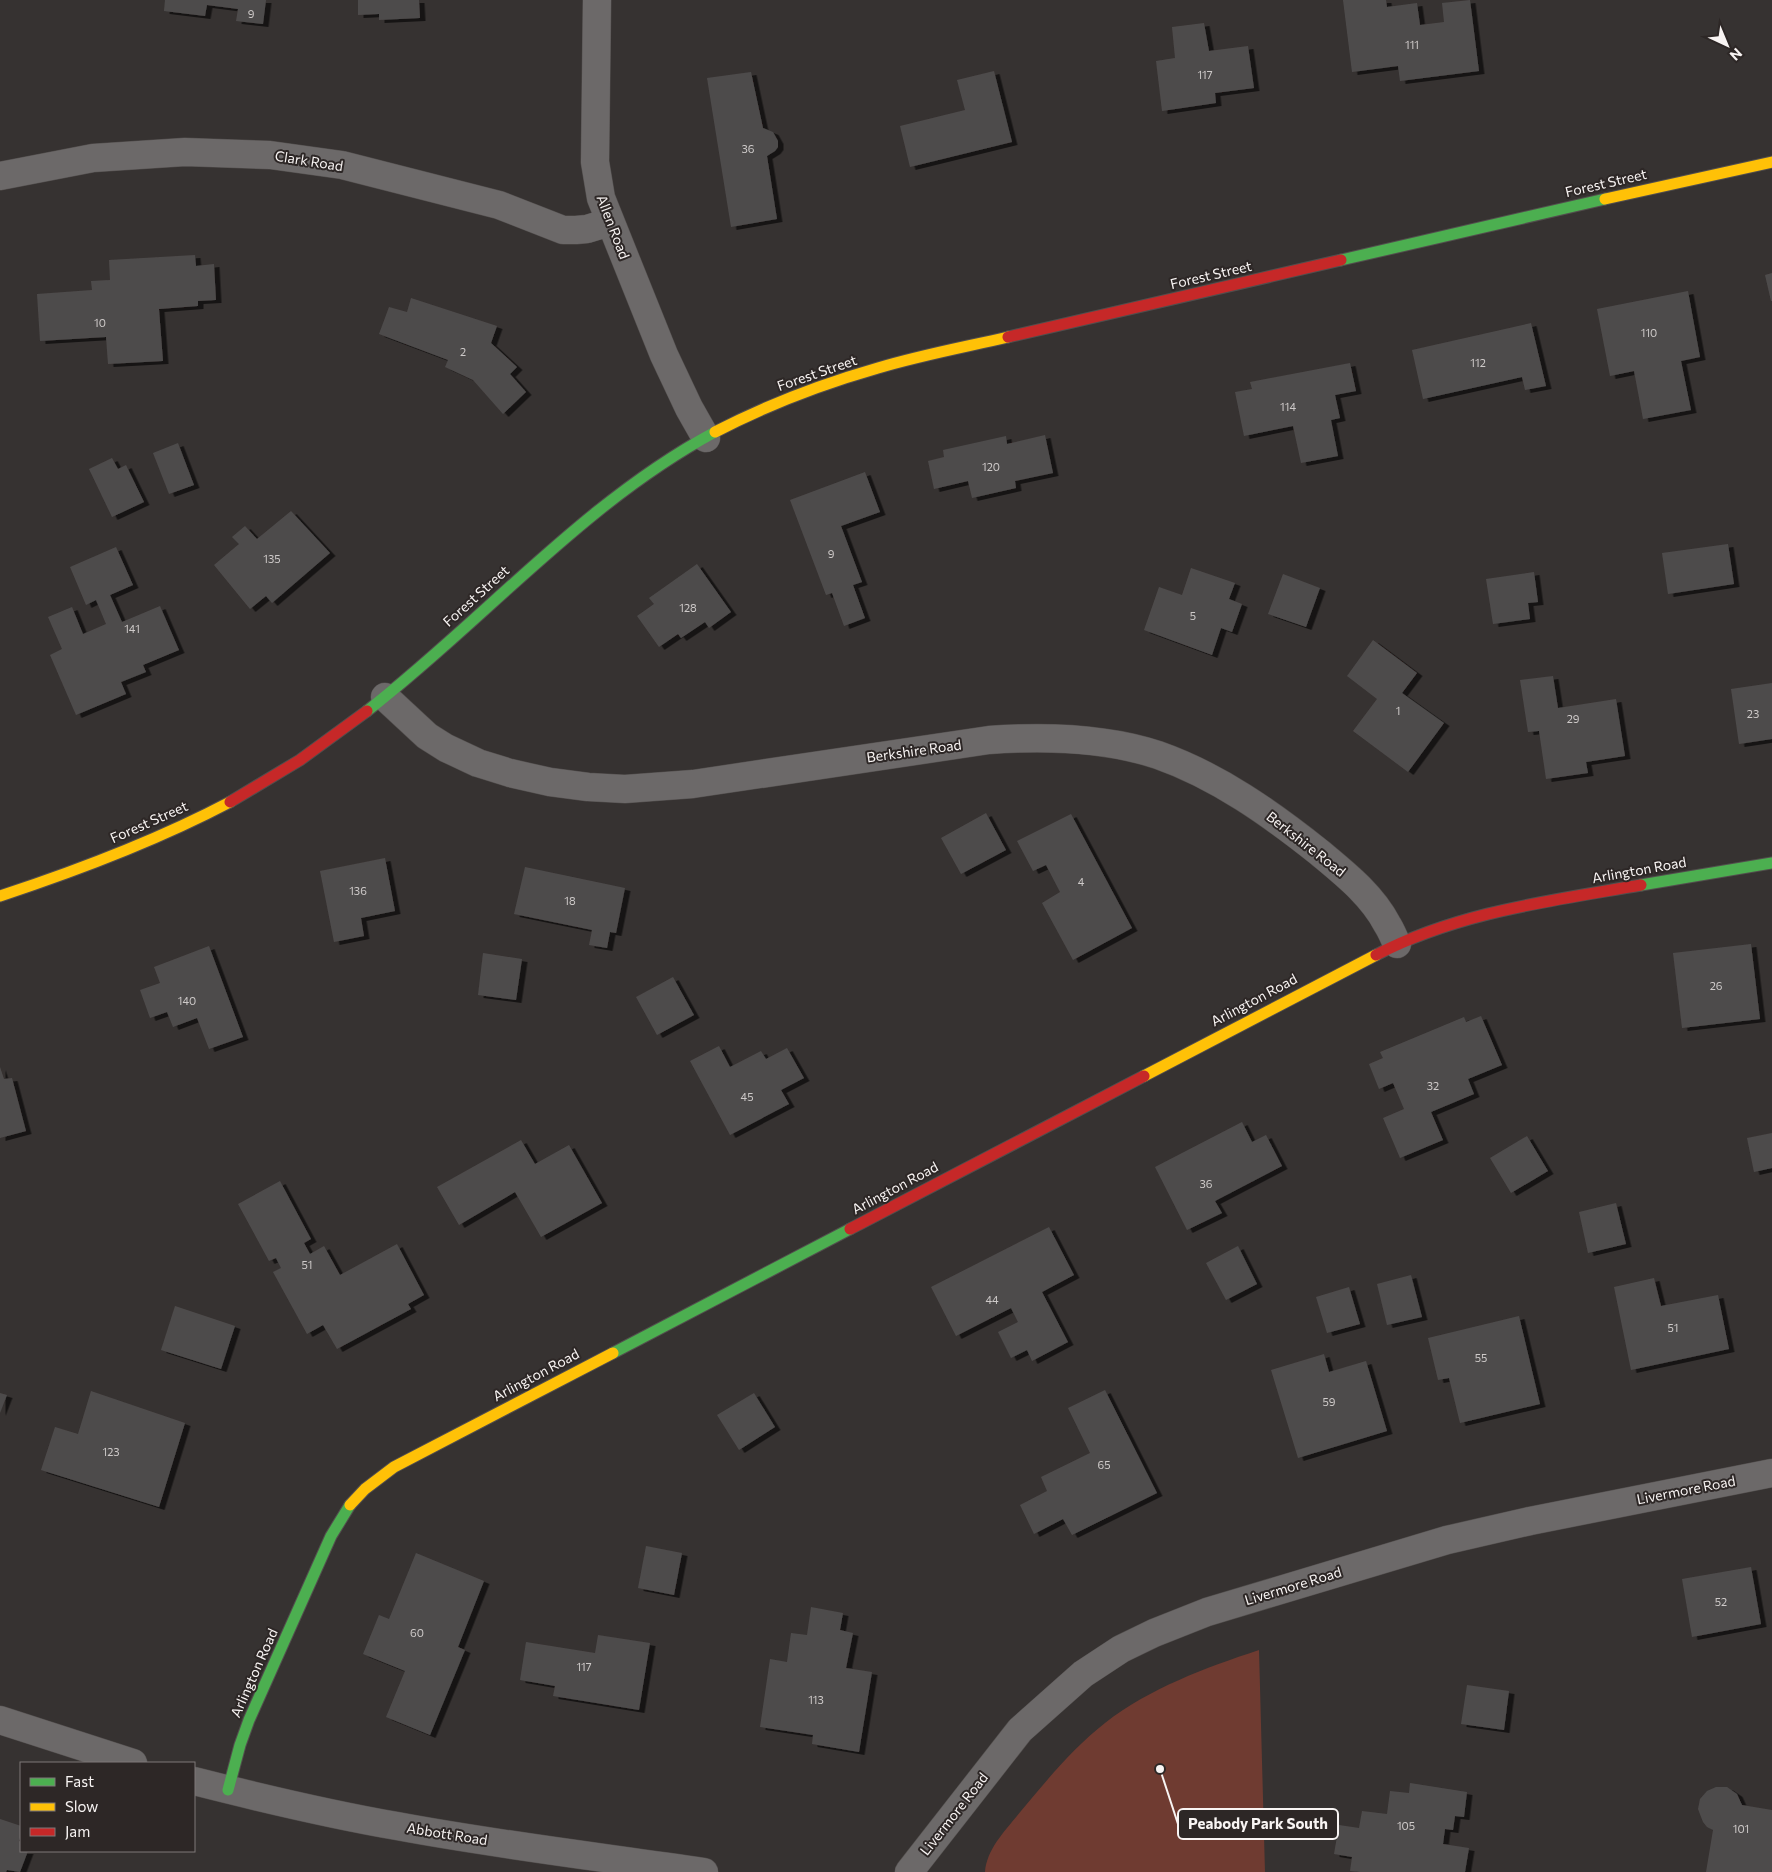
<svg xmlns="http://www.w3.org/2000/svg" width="1772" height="1872" viewBox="0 0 1772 1872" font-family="Commissioner,sans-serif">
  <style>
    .green { fill: #6f3b31 }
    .building { fill: #4e4b4b; filter: url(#shadow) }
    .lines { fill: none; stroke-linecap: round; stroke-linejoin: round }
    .street-casing { stroke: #524e4d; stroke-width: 29 }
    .fast-casing { stroke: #524e4d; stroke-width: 13 }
    .slow-casing { stroke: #524e4d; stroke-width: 13 }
    .jam-casing { stroke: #524e4d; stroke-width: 13 }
    .street { stroke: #6c6969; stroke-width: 28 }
    .fast { stroke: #4caf50; stroke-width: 11 }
    .slow { stroke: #ffc107; stroke-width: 11 }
    .jam { stroke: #c62828; stroke-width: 11 }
    .labels { text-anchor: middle; stroke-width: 4; stroke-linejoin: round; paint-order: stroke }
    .number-label { font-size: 11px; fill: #cecac9 }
    .street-label { font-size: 14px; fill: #f8f4f3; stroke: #2d2726 }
    .leader { fill: none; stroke: #f8f4f3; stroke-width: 2 }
    .callout-dot { fill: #f8f4f3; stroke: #2d2726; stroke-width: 2 }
    .callout { fill: #2d2726; stroke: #f8f4f3; stroke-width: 2 }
    .callout-label { font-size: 15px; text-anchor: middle; font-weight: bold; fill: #f8f4f3 }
  </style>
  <defs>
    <filter id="shadow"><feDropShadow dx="5.5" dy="3" stdDeviation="0" flood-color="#0009"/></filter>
  </defs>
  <rect width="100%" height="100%" fill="#363231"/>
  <path class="green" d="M1259,1650L1265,1872H985C987,1848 1006,1830 1021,1811C1047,1780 1073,1748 1105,1723C1150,1688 1205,1668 1259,1650Z"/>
  <g class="building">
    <path d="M165,0H266L263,24L236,21L238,9L207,5L205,16L164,11Z"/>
    <path d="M358,0H419L420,18L379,20V14L358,15Z"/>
    <path d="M1343,0H1386L1387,7L1417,3L1420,25L1444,22L1442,3L1470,0L1479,71L1400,81L1398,66L1352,72Z"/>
    <path d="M1204,23L1209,51L1248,46L1254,88L1215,93L1216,103L1162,111L1156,61L1175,58L1172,27Z"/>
    <path d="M994,71L1012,142L910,167L900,126L965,110L957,80Z"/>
    <path d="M751,72L763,128L773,132L778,141V147L775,151L767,156L777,219L731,227L707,78Z"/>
    <path d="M195,255L196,266L214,264L216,300L198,301V306L159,309L163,361L108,364L106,337L40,341L37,294L92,290L91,281L110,280L109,260Z"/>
    <path d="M1772,273V301H1771L1765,275Z"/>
    <path d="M1688,291L1700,357L1681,361L1691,410L1643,419L1634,371L1610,376L1597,309Z"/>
    <path d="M411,298L497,326L491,343L517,367L510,374L526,392L503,414L473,380L445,367L448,360L379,334L389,307L407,312Z"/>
    <path d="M1531,323L1546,386L1525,390L1522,377L1423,399L1412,350Z"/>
    <path d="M1350,363L1356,391L1335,395L1340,418L1331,420L1338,456L1301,463L1293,426L1244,436L1235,392L1252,389L1250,382Z"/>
    <path d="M1045,435L1053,473L1015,481L1016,488L972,498L968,481L934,489L928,461L944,457L943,450L1006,436L1007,444Z"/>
    <path d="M178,443L194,485L169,494L153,453Z"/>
    <path d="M112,458L118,469L126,465L144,502L112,517L89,469Z"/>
    <path d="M865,472L880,512L841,526L862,582L853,585L865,618L844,626L832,593L826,595L790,500Z"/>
    <path d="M291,511L330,553L272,603L266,596L250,609L214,565L239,544L232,537L245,526L257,539Z"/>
    <path d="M1728,544L1734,584L1668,594L1662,553Z"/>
    <path d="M116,547L133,585L110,595L122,622L160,606L179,650L143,665L146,672L121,682L126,694L76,715L50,655L62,649L48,617L72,607L83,634L106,624L96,600L86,605L70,567Z"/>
    <path d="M697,564L731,612L709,628L705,622L681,638L678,634L659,647L637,616L654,604L649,598Z"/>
    <path d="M1191,568L1235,583L1229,599L1242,604L1232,632L1221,628L1212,655L1144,630L1159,587L1182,595Z"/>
    <path d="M1534,572L1538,602L1528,603L1530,619L1493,624L1486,579Z"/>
    <path d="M1283,574L1320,588L1306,627L1268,614Z"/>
    <path d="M1373,640L1417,673L1402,693L1444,723L1408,772L1353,731L1377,699L1347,676Z"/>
    <path d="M1553,676L1558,708L1616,699L1625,756L1586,762L1588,773L1546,779L1539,731L1528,732L1520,680Z"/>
    <path d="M1772,683V739L1739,744L1731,689Z"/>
    <path d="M986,813L1006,850L961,874L941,838Z"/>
    <path d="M1071,814L1132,928L1073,960L1042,903L1060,892L1046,865L1033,871L1017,841Z"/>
    <path d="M385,858L395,911L361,918L364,936L334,942L320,871Z"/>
    <path d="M525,867L625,888L616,933L610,932L607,948L589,945L592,930L514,914Z"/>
    <path d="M1751,944L1760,1019L1682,1028L1673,953Z"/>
    <path d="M209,946L243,1037L209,1049L197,1018L173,1027L167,1012L150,1018L140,990L160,983L154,967Z"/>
    <path d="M483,953L522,959L516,1000L478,995Z"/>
    <path d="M673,977L694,1015L657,1035L636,997Z"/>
    <path d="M1481,1016L1502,1065L1468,1079L1474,1094L1431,1112L1443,1140L1400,1158L1383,1118L1404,1109L1393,1083L1379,1089L1369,1064L1383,1058L1380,1052L1464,1017L1466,1022Z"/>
    <path d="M719,1046L730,1067L761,1051L766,1059L787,1048L804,1078L781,1090L789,1104L730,1135L690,1061Z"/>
    <path d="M0,1067L4,1079L12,1078L26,1131L0,1138Z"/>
    <path d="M1242,1122L1252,1142L1266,1135L1282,1166L1215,1201L1222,1213L1187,1230L1155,1167Z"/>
    <path d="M1772,1133V1168L1754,1172L1747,1138Z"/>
    <path d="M1527,1136L1548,1171L1511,1193L1490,1158Z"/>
    <path d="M521,1140L535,1164L569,1145L602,1203L541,1237L515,1192L459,1225L437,1187Z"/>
    <path d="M280,1181L311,1239L304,1243L310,1254L324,1246L340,1275L397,1244L424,1295L408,1304L411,1309L337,1349L323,1325L307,1334L273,1272L281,1268L276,1258L269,1261L238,1204Z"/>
    <path d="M1616,1203L1626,1244L1588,1253L1579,1212Z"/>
    <path d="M1049,1227L1074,1275L1042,1292L1068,1342L1032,1361L1027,1350L1011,1358L998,1332L1018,1322L1011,1308L956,1336L931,1287Z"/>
    <path d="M1238,1246L1257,1284L1226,1300L1206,1263Z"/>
    <path d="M1411,1275L1422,1317L1387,1325L1377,1284Z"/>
    <path d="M1654,1278L1661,1306L1718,1295L1729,1349L1631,1370L1614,1287Z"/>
    <path d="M1349,1287L1360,1324L1327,1333L1316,1297Z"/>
    <path d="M175,1306L235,1326L221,1369L161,1350Z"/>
    <path d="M1519,1316L1540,1404L1460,1423L1449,1378L1438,1380L1428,1338Z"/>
    <path d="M1324,1354L1329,1372L1366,1361L1387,1431L1298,1458L1271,1370Z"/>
    <path d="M1105,1390L1157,1493L1072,1535L1063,1519L1034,1534L1020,1505L1047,1491L1041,1477L1090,1453L1068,1408Z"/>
    <path d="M91,1391L185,1423L159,1507L41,1470L55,1427L78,1434Z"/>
    <path d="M0,1393L7,1395L0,1413Z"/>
    <path d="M754,1393L775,1427L739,1450L717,1415Z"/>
    <path d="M646,1546L682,1553L674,1595L638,1588Z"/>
    <path d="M416,1553L484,1581L458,1647L465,1650L430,1735L386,1717L405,1671L363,1654L379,1615L389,1619Z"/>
    <path d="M1751,1567L1761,1624L1692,1637L1682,1579Z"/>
    <path d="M811,1607L843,1613L840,1630L853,1633L846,1668L872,1672L859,1752L812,1744L813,1735L760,1727L770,1659L787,1662L791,1633L807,1635Z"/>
    <path d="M598,1635L650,1643L639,1710L553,1696L555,1686L520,1680L526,1642L595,1653Z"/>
    <path d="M1467,1685L1509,1691L1504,1730L1461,1724Z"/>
    <path d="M1410,1783L1467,1792L1464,1817L1455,1816L1453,1830L1445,1829L1443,1844L1469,1848L1465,1872H1360L1350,1871L1352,1857L1334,1854L1339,1825L1359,1828L1362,1811L1387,1814L1390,1791L1409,1793Z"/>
    <path d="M1716,1787H1727L1737,1794L1742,1805L1772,1810V1872H1706L1713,1830L1707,1827L1703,1822L1698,1809L1700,1799L1707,1791Z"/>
    <path d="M0,1819L21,1826V1834L19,1841L21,1842V1851H28L20,1872L7,1870L6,1872H0Z"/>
  </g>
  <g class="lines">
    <defs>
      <g id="street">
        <path d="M597,0L595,162L601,198L664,355L689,408L706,438"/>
        <path d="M0,176L93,158L185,152L270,155L342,165L499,205L563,230H576L587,229L610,222"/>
        <path d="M385,697L427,736L446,748L478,763L510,773L550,782L588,787L625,789L693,784L989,740C1045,736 1104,737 1158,755C1218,776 1271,814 1320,853C1344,873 1372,895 1387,924C1391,930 1394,938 1397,944"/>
        <path d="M0,1720L133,1763"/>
        <path d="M194,1781C261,1798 328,1814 397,1826C498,1845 601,1857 704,1872"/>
        <path d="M909,1872L1020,1730L1083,1674L1121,1649L1154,1633L1207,1612L1447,1540L1530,1521L1772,1473"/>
      </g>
      <g id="fast">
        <path d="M1341,260L1605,199"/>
        <path d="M367,711C485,619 583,503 715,432"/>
        <path d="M1641,885L1772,863"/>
        <path d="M613,1353L850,1229"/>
        <path d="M228,1790L240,1745L249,1720L331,1536L350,1505"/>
      </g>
      <g id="slow">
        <path d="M1605,199L1772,162"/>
        <path d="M715,432C767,405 822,384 878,368C921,355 965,347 1008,337"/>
        <path d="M0,896C79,870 156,841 230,802"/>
        <path d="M1144,1076L1376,955"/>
        <path d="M350,1505L365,1489L394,1467L613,1353"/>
      </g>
      <g id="jam">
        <path d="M1008,337L1341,260"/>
        <path d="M230,802L300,760L367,711"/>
        <path d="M1376,955C1458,912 1550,901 1641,885"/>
        <path d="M850,1229L1144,1076"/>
      </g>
    </defs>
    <use href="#street" class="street-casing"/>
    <use href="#fast" class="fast-casing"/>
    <use href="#slow" class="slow-casing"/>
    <use href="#jam" class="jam-casing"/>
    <use href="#street" class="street"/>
    <use href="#fast" class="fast"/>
    <use href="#slow" class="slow"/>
    <use href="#jam" class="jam"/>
  </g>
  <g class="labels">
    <g class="number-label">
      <text x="251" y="18">9</text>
      <text x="1412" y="49">111</text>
      <text x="1205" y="79">117</text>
      <text x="748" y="153">36</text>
      <text x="100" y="327">10</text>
      <text x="1649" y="337">110</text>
      <text x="463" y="356">2</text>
      <text x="1478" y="367">112</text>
      <text x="1288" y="411">114</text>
      <text x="991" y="471">120</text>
      <text x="831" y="558">9</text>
      <text x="272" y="563">135</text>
      <text x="688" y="612">128</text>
      <text x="1193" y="620">5</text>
      <text x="132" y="633">141</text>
      <text x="1398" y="715">1</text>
      <text x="1753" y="718">23</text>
      <text x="1573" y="723">29</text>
      <text x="1081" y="886">4</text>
      <text x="358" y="895">136</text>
      <text x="570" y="905">18</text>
      <text x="1716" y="990">26</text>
      <text x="187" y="1005">140</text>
      <text x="1433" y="1090">32</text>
      <text x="747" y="1101">45</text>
      <text x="1206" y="1188">36</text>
      <text x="307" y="1269">51</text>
      <text x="992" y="1304">44</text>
      <text x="1673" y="1332">51</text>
      <text x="1481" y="1362">55</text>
      <text x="1329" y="1406">59</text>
      <text x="111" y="1456">123</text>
      <text x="1104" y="1469">65</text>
      <text x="1721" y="1606">52</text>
      <text x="417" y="1637">60</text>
      <text x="584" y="1671">117</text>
      <text x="816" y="1704">113</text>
      <text x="1406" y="1830">105</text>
      <text x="1741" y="1833">101</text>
    </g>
    <g class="street-label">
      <text transform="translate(309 161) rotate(9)" y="5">Clark Road</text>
      <text transform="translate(1606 183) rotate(-13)" y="5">Forest Street</text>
      <text transform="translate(613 227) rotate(69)" y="5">Allen Road</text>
      <text transform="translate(1211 275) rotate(-13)" y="5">Forest Street</text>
      <text transform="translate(817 373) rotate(-19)" y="5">Forest Street</text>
      <text transform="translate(476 596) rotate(-42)" y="5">Forest Street</text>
      <text transform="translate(914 751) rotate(-8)" y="5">Berkshire Road</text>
      <text transform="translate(149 822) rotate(-24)" y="5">Forest Street</text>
      <text transform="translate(1306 844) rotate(38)" y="5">Berkshire Road</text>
      <text transform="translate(1639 870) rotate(-10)" y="5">Arlington Road</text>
      <text transform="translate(1254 1000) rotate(-28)" y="5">Arlington Road</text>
      <text transform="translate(895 1188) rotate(-28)" y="5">Arlington Road</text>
      <text transform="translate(536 1375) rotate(-28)" y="5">Arlington Road</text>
      <text transform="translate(1686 1490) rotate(-11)" y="5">Livermore Road</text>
      <text transform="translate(1293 1586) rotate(-17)" y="5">Livermore Road</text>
      <text transform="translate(254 1673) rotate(-66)" y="5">Arlington Road</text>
      <text transform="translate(954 1814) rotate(-52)" y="5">Livermore Road</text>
      <text transform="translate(447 1834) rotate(9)" y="5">Abbott Road</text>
    </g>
  </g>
  <path class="leader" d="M1160 1769L1178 1824"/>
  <circle class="callout-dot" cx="1160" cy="1769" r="5"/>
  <rect class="callout" x="1178" y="1809" width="160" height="30" rx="5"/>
  <g class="callout-label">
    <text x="1258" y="1829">Peabody Park South</text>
  </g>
  <rect x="20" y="1762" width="175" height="90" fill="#2d2726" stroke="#7e7978"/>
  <rect x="30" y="1778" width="25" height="8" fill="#4caf50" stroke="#7e7978"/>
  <text x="65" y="1787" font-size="15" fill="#f8f4f3">Fast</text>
  <rect x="30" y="1803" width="25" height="8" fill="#ffc107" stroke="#7e7978"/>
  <text x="65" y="1812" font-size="15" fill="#f8f4f3">Slow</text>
  <rect x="30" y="1828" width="25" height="8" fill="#c62828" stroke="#7e7978"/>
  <text x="65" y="1837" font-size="15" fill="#f8f4f3">Jam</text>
  <g transform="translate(1727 45) rotate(136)" stroke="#2d2726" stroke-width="4" paint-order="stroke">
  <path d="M0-4L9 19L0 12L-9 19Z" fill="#f8f4f3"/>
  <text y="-8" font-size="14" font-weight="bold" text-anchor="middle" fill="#f8f4f3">N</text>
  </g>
</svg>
